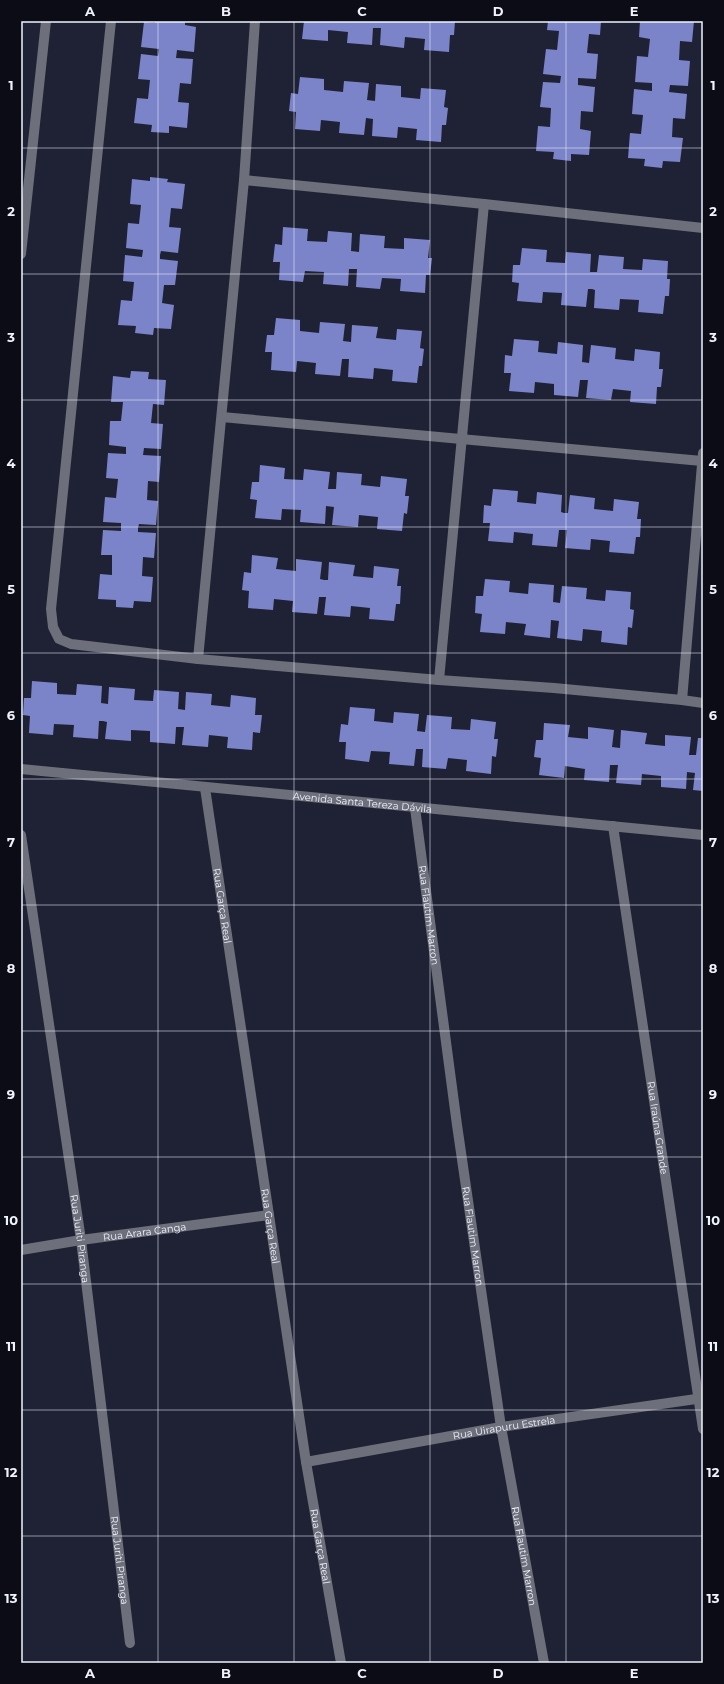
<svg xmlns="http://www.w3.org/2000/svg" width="724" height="1684" viewBox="0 0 724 1684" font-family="Montserrat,sans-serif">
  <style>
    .building { fill: #7b84c9 }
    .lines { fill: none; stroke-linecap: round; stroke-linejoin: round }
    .minor { stroke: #6d6f7a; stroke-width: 10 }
    .grid { fill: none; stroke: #f0f3fd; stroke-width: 1; stroke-opacity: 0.55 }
    .labels { text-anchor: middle; stroke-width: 3.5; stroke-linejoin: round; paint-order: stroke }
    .street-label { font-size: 10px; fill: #f0f3fd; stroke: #0b0c15 }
    .neatline { fill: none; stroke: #f0f3fd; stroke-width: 1.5 }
    .grid-label { font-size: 13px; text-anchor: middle; font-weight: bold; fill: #f0f3fd }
  </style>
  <rect width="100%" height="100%" fill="#1f2235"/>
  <g class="building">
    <path d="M155,21H185V25L196,27L194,52L177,50L176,58L193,59L191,84L180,83L178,102L189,103L187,128L169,126V133L151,132L152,125L134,123L137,98L148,99L150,80L138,79L141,54L158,56L159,49L141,47L144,22L155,23Z"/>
    <path d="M304,21H455L454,35H450L449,52L424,50L425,39L405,37L404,48L380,45L381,28H373L372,45L347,43L348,32L328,30V41L302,39Z"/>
    <path d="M548,21H601L600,35L589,34L587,53L598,54L596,79L578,78V85L595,87L593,112L581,111L580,129L591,131L589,155L571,154V161L553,159L554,152L536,151L538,126L550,127L551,108L540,107L543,82L560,83L561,76L543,74L546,49L557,50L559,31L547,30Z"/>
    <path d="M640,21H694L692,42L680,41L679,60L690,61L688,86L670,85L669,92L687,94L685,119L673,118L672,137L683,138L680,162L663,161L662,168L644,166L645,159L628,158L630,133L641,134L643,115L632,114L634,89L652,91V83L635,82L637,56L648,57L650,39L639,37Z"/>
    <path d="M300,77L324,79V90L343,92L344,81L369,83L367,100L375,101L376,84L401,86V97L420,99L421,88L446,90L444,107L448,108L446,125H442L441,142L416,140L417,129L398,127L397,138L372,136L373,119L366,118L364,135L339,133L340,122L321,120L320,131L295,129L296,112L289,111L291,93L298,94Z"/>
    <path d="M150,177L168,179L167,182L185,184L182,209L171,208L169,227L181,228L178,253L161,251L160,255V259L178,261L175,285H164L162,303L174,305L171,329L154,328L153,335L135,333L136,326L118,325L121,300L132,301L134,282L123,281L125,255L142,257L143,250L126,248L128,223L139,224L141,205L130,204L132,179L150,181Z"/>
    <path d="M283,227L308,229L307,241L327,242L328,231L352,233L351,251L359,252L360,234L385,236L384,248L404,249V238L430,240L428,258H432L430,275H426L425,293L400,291L401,279L382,278L380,289L356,287L357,269H349L348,286L323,284L324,272L305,271L303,282L279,280L280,262H273L275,244L282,245Z"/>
    <path d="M522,248L547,250L546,262L565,263L566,252L591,254L590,272H597L599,255L624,257L623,269L642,270L643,259L668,261L667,279H670L669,296H665L663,314L638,312L639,300L620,299L619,310L594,308L595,290L592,289H588L586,307L561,305L562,293L543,292L542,303L517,301L519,283L512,282L513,265H520Z"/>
    <path d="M276,318L300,320V331L319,333L320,322L345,324L343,341L351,342L352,325L378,327L376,338L396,340L397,329L422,331L420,348L424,349L422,366H419L417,383L392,381L393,370L374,368L373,379L348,377L349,359H342L340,376L315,374L316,363L297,361L296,372L271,370L272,352H265L267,335H274Z"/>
    <path d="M514,339L539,341L538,352L557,354L558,342L583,345L582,362L589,363L591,345L616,348L615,359L634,361L635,349L660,352L659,369H663L661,387H657L656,404L630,402L631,391L613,389L611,400L586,398L588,380H580L578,397L554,395V384L535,382L534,393L509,391L511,373H504L505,355L512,356Z"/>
    <path d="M131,371L149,372L148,379L166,380L164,405L153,404L151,423L163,424L161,449L144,448L143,455L161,456L159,482L148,481L147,500L158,501L156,525L139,524L138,528V532L156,533L154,558L143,557L142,576L153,577L151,602L134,601L133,608L116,607V600L98,599L100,574L112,575V555H101L103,530L121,531V523L103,522L105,497L116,498L118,479L106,478L108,453L126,454V447L109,445L110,421H121L123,402H111L113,376L130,378Z"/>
    <path d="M260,465L285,468L284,479L303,480L304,469L330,472L328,489H336L337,472L362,474L361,485L380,487L381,476L407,479L405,496H409L407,514L404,513L402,531L377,529L378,517L359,515L358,527L332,525L334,507L326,506L325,524L300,522L301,510L282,509L281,520L255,518L257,500L250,499L252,482H259Z"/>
    <path d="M493,489L518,491L517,502L536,504L537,492L562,495L561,512L564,513H568L570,495L595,498L594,509L613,511L614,499L639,502L637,519H641L640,537H636L634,554L609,552L610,541L591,539L590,550L565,548L567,530H559L557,547L532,545L533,534L514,532L513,543L488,541L490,523H483L484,505L491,506Z"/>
    <path d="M252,555L278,558L276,569L296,571V559L322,562L320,579L324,580H328L329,562L355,565L353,576L373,578L374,566L399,569L397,586H401L400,604H396L394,621L369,619L370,608L351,606L350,617L324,615L326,597H319L317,614L292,612L293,601L274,599L273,610L248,608L249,591L242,590L244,572L251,573Z"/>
    <path d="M485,579L510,581L509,592L528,594L529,583L554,585L553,602L560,603L562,586L587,588L586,599L605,601L606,590L631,592L630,609L634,610L632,628L628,627L627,645L601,642L602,631L583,629L582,641L557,638L559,621L551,620L550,638L524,635L526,624L506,622L505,634L480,632L482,614L475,613L476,596H483Z"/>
    <path d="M32,681L57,683V694L76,695L77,684L102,686L101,703L108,704L109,687L135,689L134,700L153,701L154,690L179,692L178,709L185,710L186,692L212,694L211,705L230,707L231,695L256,698L255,715H262L260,733L253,732L252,750L227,748L228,737L209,735L208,747L182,745L184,727H176L175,744L150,742V731L131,730V741L105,739L107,722L103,721H99L98,739L73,737L74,725L54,724L53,735L29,733L30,716L23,715L24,698H31Z"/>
    <path d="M350,707L375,709L374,721L393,723L394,712L419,714L417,731L425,732L427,715L452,717L451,729L470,730L471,719L496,722L494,739H498L496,757L492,756L491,774L466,771L467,760L448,758L446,769L422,767L423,749H416L414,766L389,764L390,752L371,751L369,762L345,759L346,742H339L341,724L348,725Z"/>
    <path d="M544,723L570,725L568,737L588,739V727L614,730L612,747L620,748L621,730L647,733L645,744L665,746V735L691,737L689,755H696L698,738H703V791L693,790L695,773L687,772L686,789L661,787V776L642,774L641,785L616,783L618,765H610L609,782L584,780L585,769L565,766L564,778L539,775L541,758L534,757L536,740H543Z"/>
  </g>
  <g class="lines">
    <g class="minor">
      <path d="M111,21L51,609L53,627L59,639L71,644L198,659L439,680L554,688L682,700L703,453"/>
      <path d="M244,180L484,204L703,228"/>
      <path d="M21,254L46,21"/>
      <path d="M222,417L702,461"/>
      <path d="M198,659L244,180L255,21"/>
      <path d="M439,680L484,204"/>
      <path d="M682,700L703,703"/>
      <path id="s1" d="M21,769L703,835"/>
      <path id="s2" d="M205,788L306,1462L341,1663"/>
      <path id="s3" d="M415,808L457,1125L501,1427L544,1663"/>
      <path id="s4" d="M613,826L703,1429"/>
      <path id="s5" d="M21,835L81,1240L130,1643"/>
      <path id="s6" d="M21,1250L81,1240L269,1215"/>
      <path id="s7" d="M306,1462L501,1427L703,1398"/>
    </g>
  </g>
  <path class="grid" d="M158,21V1663M294,21V1663M430,21V1663M566,21V1663M21,148H703M21,274H703M21,400H703M21,527H703M21,653H703M21,779H703M21,905H703M21,1031H703M21,1157H703M21,1284H703M21,1410H703M21,1536H703"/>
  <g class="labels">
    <g class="street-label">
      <text dy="4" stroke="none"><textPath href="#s1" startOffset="343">Avenida Santa Tereza Dávila</textPath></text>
      <text dy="4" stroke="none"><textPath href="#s2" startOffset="119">Rua Garça Real</textPath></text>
      <text dy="4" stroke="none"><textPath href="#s3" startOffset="108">Rua Flautim Marron</textPath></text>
      <text dy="4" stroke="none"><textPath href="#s4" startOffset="305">Rua Iraúna Grande</textPath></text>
      <text dy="4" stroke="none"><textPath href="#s2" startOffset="443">Rua Garça Real</textPath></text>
      <text dy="4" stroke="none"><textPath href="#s6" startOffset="125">Rua Arara Canga</textPath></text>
      <text dy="4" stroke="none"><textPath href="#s3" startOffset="432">Rua Flautim Marron</textPath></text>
      <text dy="4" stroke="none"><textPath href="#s5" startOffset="408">Rua Juriti Piranga</textPath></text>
      <text dy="4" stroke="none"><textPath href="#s7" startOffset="201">Rua Uirapuru Estrela</textPath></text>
      <text dy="4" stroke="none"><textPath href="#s2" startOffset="767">Rua Garça Real</textPath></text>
      <text dy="4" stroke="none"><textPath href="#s3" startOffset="756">Rua Flautim Marron</textPath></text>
      <text dy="4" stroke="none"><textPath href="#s5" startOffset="732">Rua Juriti Piranga</textPath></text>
    </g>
  </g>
  <rect width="724" height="1684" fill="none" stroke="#0b0c15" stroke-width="44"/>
  <rect x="22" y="22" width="680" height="1640" class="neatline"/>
  <g class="grid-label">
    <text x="90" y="16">A</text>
    <text x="226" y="16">B</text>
    <text x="362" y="16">C</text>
    <text x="498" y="16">D</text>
    <text x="634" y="16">E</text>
    <text x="11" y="90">1</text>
    <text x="713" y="90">1</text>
    <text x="11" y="216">2</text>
    <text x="713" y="216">2</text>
    <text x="11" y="342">3</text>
    <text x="713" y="342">3</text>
    <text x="11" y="468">4</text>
    <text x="713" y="468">4</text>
    <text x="11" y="594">5</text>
    <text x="713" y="594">5</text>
    <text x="11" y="720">6</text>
    <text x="713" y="720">6</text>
    <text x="11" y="847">7</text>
    <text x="713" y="847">7</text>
    <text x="11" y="973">8</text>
    <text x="713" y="973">8</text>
    <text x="11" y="1099">9</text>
    <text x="713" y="1099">9</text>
    <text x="11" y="1225">10</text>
    <text x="713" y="1225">10</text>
    <text x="11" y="1351">11</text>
    <text x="713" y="1351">11</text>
    <text x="11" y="1477">12</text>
    <text x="713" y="1477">12</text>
    <text x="11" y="1603">13</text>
    <text x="713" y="1603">13</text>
    <text x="90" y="1678">A</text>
    <text x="226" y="1678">B</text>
    <text x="362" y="1678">C</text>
    <text x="498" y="1678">D</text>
    <text x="634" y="1678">E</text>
  </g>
</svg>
